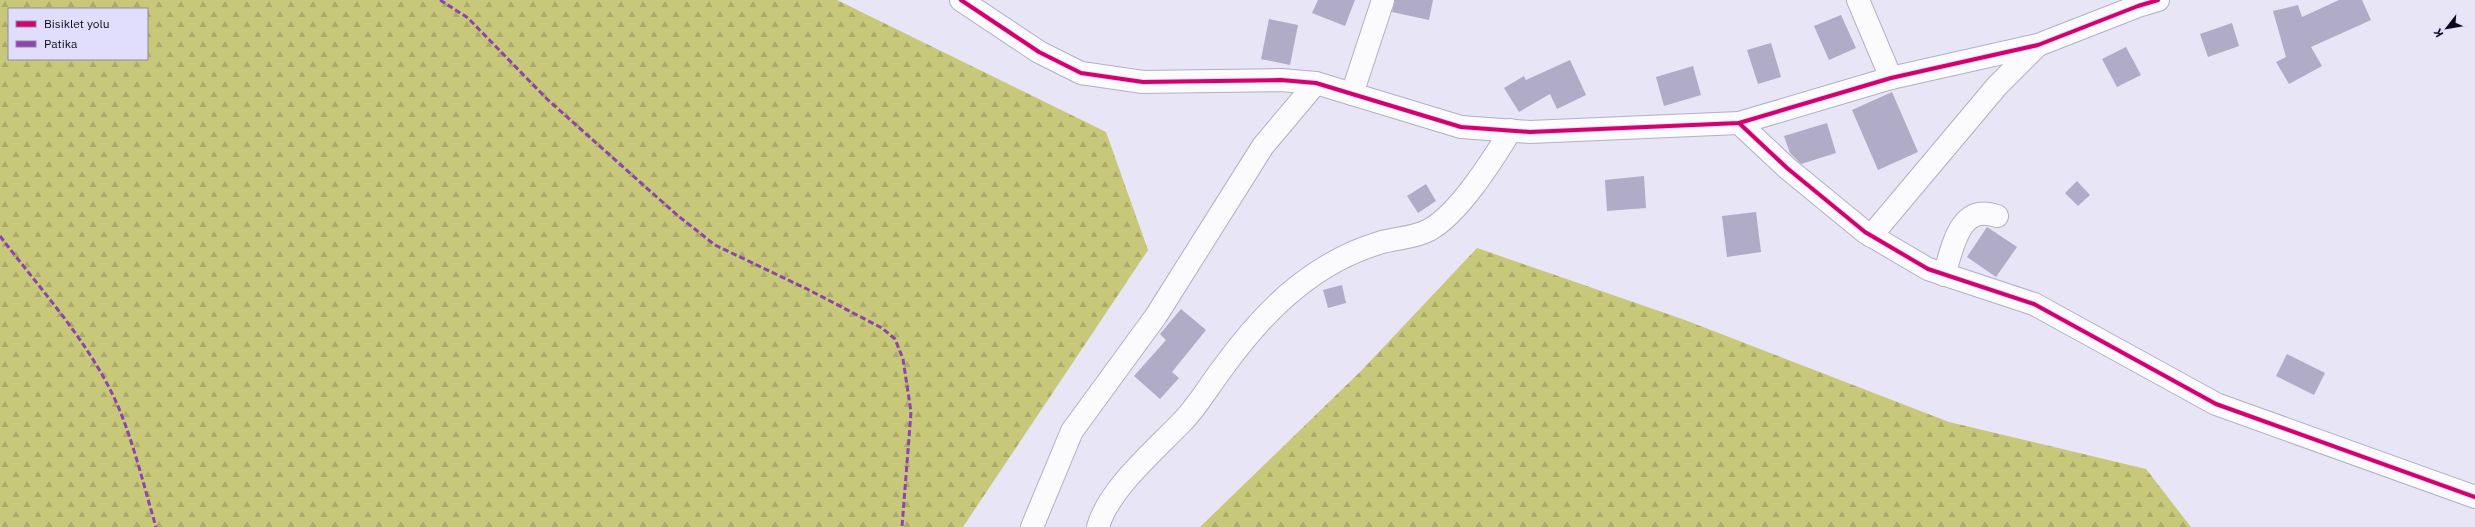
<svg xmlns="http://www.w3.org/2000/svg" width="2475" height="527" viewBox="0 0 2475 527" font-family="'IBM Plex Sans',sans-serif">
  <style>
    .forest { fill: url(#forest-firs); fill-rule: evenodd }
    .building { fill: #b0abc6 }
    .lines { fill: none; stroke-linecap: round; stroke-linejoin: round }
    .minor-casing { stroke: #b2b0c1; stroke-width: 24 }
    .minor { stroke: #fbfbfe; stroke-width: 22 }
    .quiet { stroke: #8e44ad; stroke-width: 3; stroke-dasharray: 6 3; stroke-linecap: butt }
    .cycleway-casing { stroke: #e1defd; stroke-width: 6 }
    .cycleway { stroke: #d6006c; stroke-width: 4 }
  </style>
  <defs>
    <pattern id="forest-firs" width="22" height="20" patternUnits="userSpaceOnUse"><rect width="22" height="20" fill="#c8c87b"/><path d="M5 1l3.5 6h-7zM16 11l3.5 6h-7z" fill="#abaa6a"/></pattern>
  </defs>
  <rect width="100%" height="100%" fill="#e7e5f6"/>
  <g class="forest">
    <path d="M0,0H837L1106,132L1148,250L963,527H0ZM9,9H147V59H9Z"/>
    <path d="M1477,248L1685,320L1949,422L2146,469L2191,527H1200L1362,370Z"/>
  </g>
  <g class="building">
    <path d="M1318,0H1355L1345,26L1312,13Z"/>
    <path d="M1395,0H1433L1429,20L1392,12Z"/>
    <path d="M2339,0H2362L2371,20L2311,47L2322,66L2289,84L2276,62L2286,57L2273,11L2298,5L2302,17Z"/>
    <path d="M1841,15L1856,48L1829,60L1814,26Z"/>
    <path d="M1269,19L1298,25L1290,65L1261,59Z"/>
    <path d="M2232,23L2239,46L2208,57L2200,34Z"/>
    <path d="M1771,43L1781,77L1758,84L1747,50Z"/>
    <path d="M2126,47L2141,75L2117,87L2102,59Z"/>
    <path d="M1570,60L1586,95L1557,109L1550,94L1519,112L1504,88L1524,76L1526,80Z"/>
    <path d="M1693,66L1701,95L1664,106L1656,77Z"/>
    <path d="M1892,92L1918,152L1878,170L1852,110Z"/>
    <path d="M1827,123L1836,153L1801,164L1790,153L1784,136Z"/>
    <path d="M1644,176L1646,208L1607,211L1605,180Z"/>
    <path d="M2077,181L2090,195L2078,206L2065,193Z"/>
    <path d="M1426,184L1436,201L1418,213L1407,196Z"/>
    <path d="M1756,212L1761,252L1727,257L1722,216Z"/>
    <path d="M1987,227L2017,247L1996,277L1967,257Z"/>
    <path d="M1342,285L1346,303L1328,308L1323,290Z"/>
    <path d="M1181,309L1206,330L1172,372L1179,378L1160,399L1134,376L1166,340L1160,334Z"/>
    <path d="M2287,354L2325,373L2314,395L2276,376Z"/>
  </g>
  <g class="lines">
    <defs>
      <g id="minor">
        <path d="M961,0L1039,52L1081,73L1143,82L1281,80L1316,83L1461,127L1530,132L1739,123L1891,78L2038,45L2138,6L2158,0"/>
        <path d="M1858,0L1891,78"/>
        <path d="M1352,94L1383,0"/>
        <path d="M1739,123L1787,168L1865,232L1928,269L2034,304L2216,404L2475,497"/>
        <path d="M1871,236L1997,86L2038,45"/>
        <path d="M1944,275C1953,247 1959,203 1997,216"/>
        <path d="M1032,527L1072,431L1156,316L1263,146L1316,83"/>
        <path d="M1098,527C1108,490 1155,450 1182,422C1197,407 1209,386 1222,369C1243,340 1269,309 1297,287C1322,267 1349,252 1379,243C1395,238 1415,238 1429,230C1459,214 1493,159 1511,130"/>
      </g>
    </defs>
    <use href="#minor" class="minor-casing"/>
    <use href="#minor" class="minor"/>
    <g class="quiet">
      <path d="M440,0L468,18L547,99L677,215L715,245L809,290L882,328L895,339L903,359L911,412L902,527"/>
      <path d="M0,236C43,293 96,349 122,416C136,452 145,490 156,527"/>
    </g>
    <defs>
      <g id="cycleway">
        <path d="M961,0L1039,52L1081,73L1143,82L1281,80L1316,83L1461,127L1530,132L1739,123L1891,78L2038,45L2138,6L2158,0"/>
        <path d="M1739,123L1787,168L1865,232L1928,269L2034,304L2216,404L2475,497"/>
      </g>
    </defs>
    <use href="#cycleway" class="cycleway-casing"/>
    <use href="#cycleway" class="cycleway"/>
  </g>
  <rect x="8" y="8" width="140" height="52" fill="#e1defd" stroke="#8c88a2"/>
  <rect x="16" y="21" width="20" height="6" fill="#d6006c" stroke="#8c88a2"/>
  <text x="44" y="28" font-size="12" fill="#0c0819">Bisiklet yolu</text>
  <rect x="16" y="41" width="20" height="6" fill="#8e44ad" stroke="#8c88a2"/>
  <text x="44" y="48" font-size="12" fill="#0c0819">Patika</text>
  <g transform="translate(2447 28) rotate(239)" stroke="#e1defd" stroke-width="3" paint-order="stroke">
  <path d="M0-3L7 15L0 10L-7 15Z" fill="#0c0819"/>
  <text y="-6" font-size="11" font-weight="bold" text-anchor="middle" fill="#0c0819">K</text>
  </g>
</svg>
